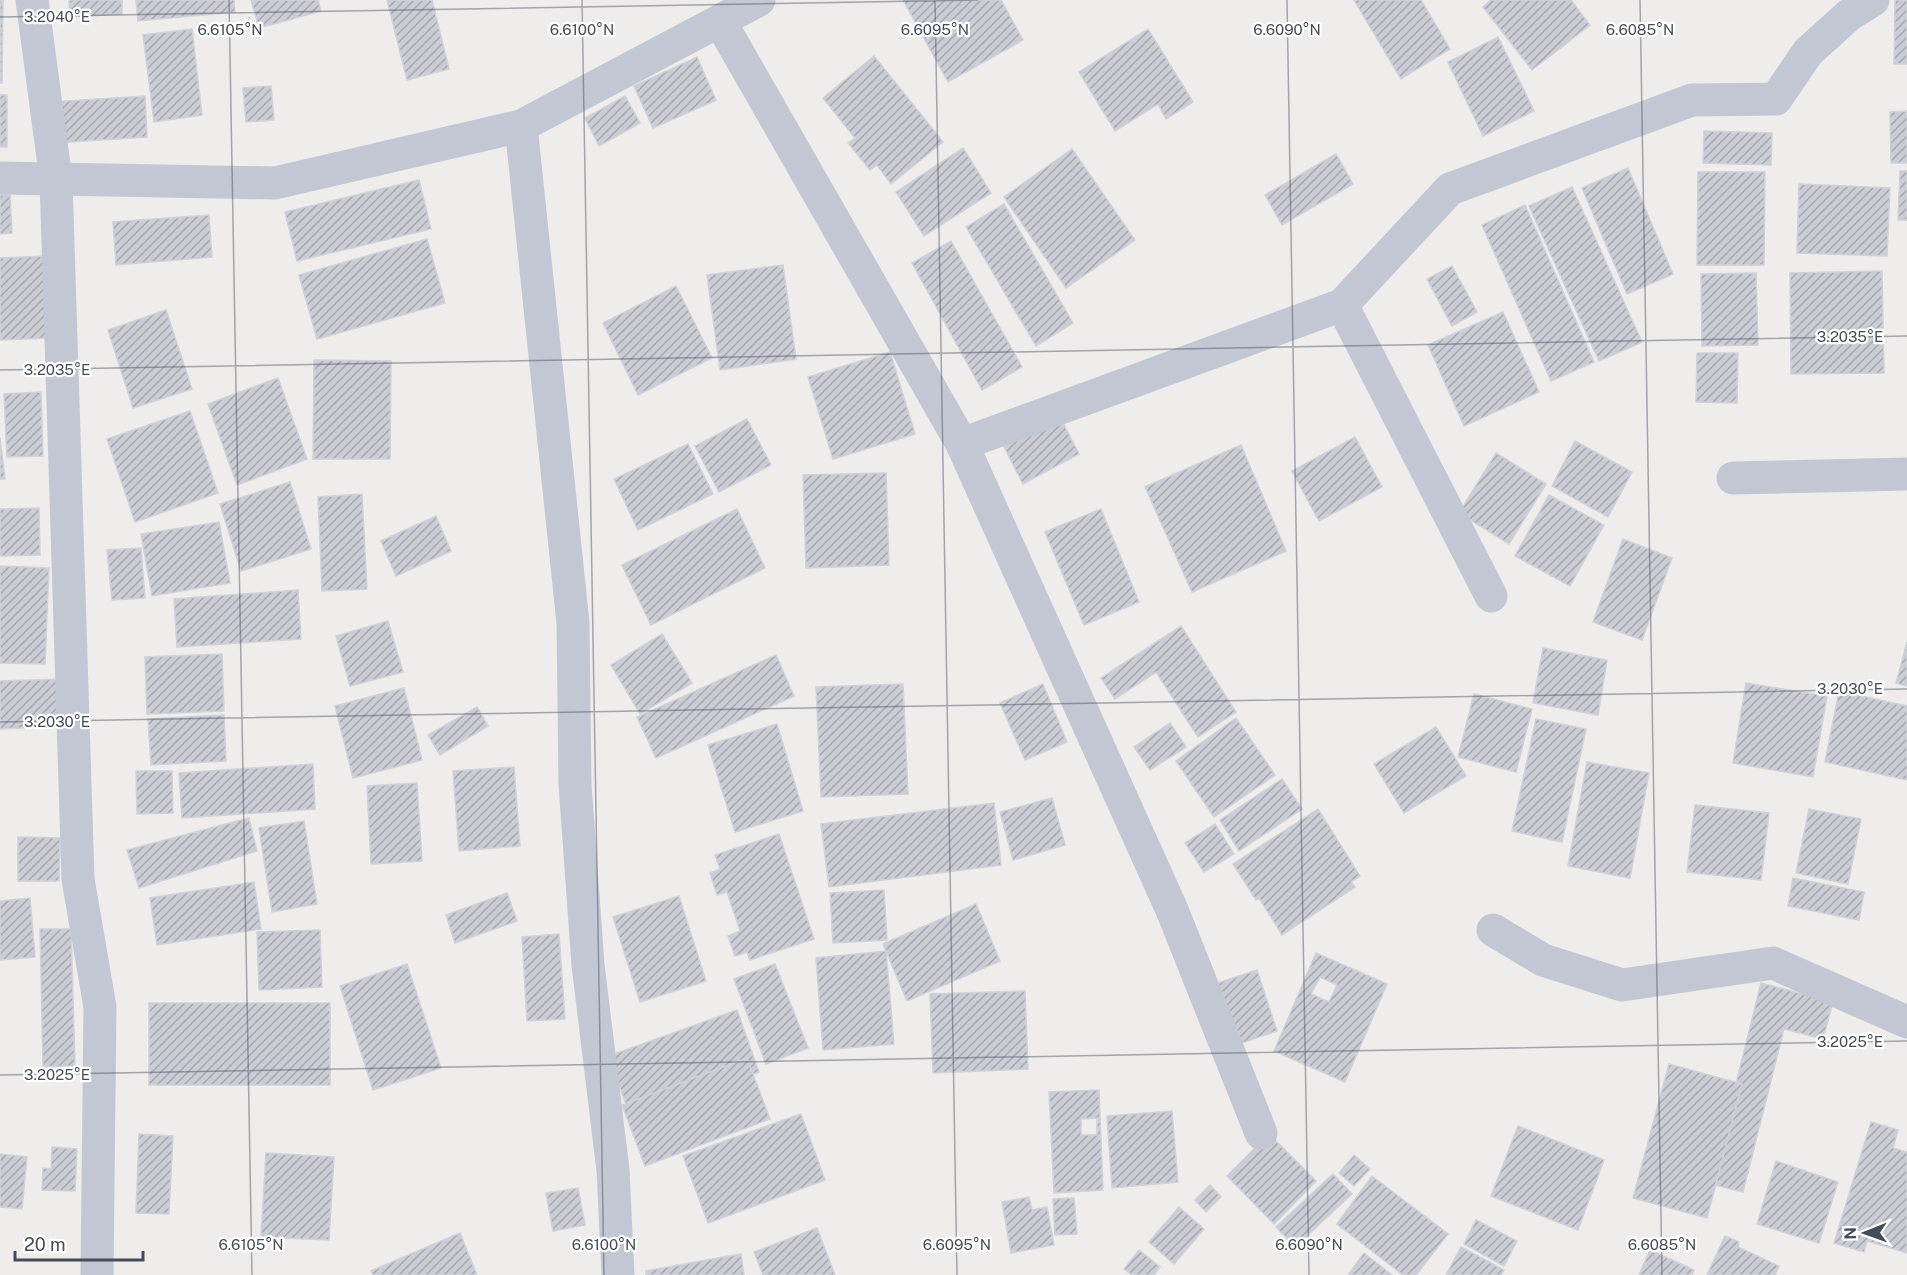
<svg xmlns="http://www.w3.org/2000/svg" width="1907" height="1275" viewBox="0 0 1907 1275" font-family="'Public Sans',sans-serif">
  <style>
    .building { fill: url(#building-hatch); stroke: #d0d1d8; stroke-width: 1.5; fill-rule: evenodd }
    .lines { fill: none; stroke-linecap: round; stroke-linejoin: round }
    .minor { stroke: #c3c7d3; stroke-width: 33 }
    .ticks { fill: none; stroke: #454b59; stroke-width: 1.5; stroke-opacity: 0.45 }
    .ticks-label { font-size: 15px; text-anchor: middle; fill: #454b59; stroke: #fff; stroke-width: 4.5; stroke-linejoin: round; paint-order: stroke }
  </style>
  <defs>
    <pattern id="building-hatch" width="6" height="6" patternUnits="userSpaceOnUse" patternTransform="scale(1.5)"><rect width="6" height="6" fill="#cccdd4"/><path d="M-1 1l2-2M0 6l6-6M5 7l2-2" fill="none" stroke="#a7a8af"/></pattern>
  </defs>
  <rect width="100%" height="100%" fill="#efedec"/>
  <g class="building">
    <path d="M0,0H3L2,83H0Z"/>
    <path d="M69,0H122V14L70,17Z"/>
    <path d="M136,0H234L235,12L138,21Z"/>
    <path d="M251,0H318L321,11L259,28Z"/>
    <path d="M387,0H432L449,69L407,80Z"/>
    <path d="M903,0H1001L1023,40L948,82Z"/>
    <path d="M1354,0H1421L1450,49L1401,79Z"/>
    <path d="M1491,0H1571L1590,25L1532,70L1483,7Z"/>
    <path d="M1895,0H1907V64H1894Z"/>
    <path d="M192,29L202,115L154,122L143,35Z"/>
    <path d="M1148,29L1193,102L1166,119L1158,104L1115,131L1079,72Z"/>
    <path d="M1498,37L1534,111L1483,136L1448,62Z"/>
    <path d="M874,56L943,142L891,184L877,165L870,170L848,143L855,138L823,98Z"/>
    <path d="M697,57L716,100L653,128L634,86Z"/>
    <path d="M271,86L274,120L246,122L243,88Z"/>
    <rect x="0" y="95" width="7" height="52"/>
    <path d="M145,96L147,137L54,143L52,102Z"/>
    <path d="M625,96L640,123L599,146L585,118Z"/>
    <path d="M1907,111V163H1891L1890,112Z"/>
    <path d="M1704,131L1772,133L1771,165L1703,163Z"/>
    <path d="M963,148L991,193L924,236L896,192Z"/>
    <path d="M1072,149L1135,240L1066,288L1004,197Z"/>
    <path d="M1336,154L1353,184L1282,225L1265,195Z"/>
    <path d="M1628,168L1673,274L1627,294L1582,188Z"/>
    <path d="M1900,171H1907V220H1898Z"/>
    <path d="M1698,172H1765L1764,265H1697Z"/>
    <path d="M419,180L431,229L297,261L285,212Z"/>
    <path d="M1799,184L1890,188L1887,256L1797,253Z"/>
    <path d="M1572,187L1642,342L1599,361L1529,206Z"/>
    <path d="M0,195H10L12,233L0,234Z"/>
    <path d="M1004,204L1073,323L1036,346L966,227Z"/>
    <path d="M1525,205L1594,362L1551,381L1482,225Z"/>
    <path d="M209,215L212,257L116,265L113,222Z"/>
    <path d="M427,239L445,303L317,339L299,275Z"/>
    <path d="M951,241L1022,367L982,390L912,263Z"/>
    <path d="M46,256L48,338L0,340V258Z"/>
    <path d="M783,265L796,359L720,370L707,275Z"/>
    <path d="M1452,266L1477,312L1452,326L1427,279Z"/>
    <path d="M1882,271L1884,373L1791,374L1790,273Z"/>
    <path d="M1756,273L1758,345L1702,346L1701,274Z"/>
    <path d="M676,286L712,358L638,395L603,323Z"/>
    <path d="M166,310L192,389L133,408L108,330Z"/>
    <path d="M1503,312L1539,392L1464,426L1428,345Z"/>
    <path d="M890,352L915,434L833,459L808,377Z"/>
    <path d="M1697,353H1738L1737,403L1696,402Z"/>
    <path d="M314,360L391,361L390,459H313Z"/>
    <path d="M278,378L307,459L237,485L208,404Z"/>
    <path d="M41,392L43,456L7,457L4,394Z"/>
    <path d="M190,411L218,493L135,522L107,439Z"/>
    <path d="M1060,417L1079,454L1023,484L1004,447Z"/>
    <path d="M747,419L771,465L719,492L695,446Z"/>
    <path d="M1355,437L1382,487L1319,521L1292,471Z"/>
    <path d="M0,438L5,479H0Z"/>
    <path d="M1575,441L1632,472L1608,517L1552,486Z"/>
    <path d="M688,444L713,494L638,530L614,479Z"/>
    <path d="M1241,445L1286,551L1192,592L1145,487Z"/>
    <path d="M1496,453L1546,484L1509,544L1459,513Z"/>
    <path d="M886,473L889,565L806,568L803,475Z"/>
    <path d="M290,482L311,549L241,571L220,504Z"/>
    <path d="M362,494L367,589L322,591L318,497Z"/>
    <path d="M1549,495L1604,525L1570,586L1515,556Z"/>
    <path d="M39,508L40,555L0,556V509Z"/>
    <path d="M737,509L765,568L651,625L622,565Z"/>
    <path d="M1101,509L1139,602L1084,625L1045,532Z"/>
    <path d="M436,516L451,551L396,576L381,541Z"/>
    <path d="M219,522L230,583L152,596L141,534Z"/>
    <path d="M1623,539L1672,558L1642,640L1593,622Z"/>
    <path d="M141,548L145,598L112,600L107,550Z"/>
    <path d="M0,566L49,568L45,664L0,663Z"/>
    <path d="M298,590L301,639L177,647L174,599Z"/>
    <path d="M388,621L403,672L350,686L336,636Z"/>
    <path d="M1181,626L1236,712L1198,737L1156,672L1115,699L1101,678Z"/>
    <path d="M662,634L692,683L640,714L611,665Z"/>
    <path d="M1907,642V686L1896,683Z"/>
    <path d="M1543,648L1607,660L1598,715L1533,703Z"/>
    <path d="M222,654L224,711L147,714L145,657Z"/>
    <path d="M776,655L794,696L656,758L637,717Z"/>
    <path d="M62,679L64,726L0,729V681Z"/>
    <path d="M1746,683L1827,696L1813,777L1733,763Z"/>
    <path d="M903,684L908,794L821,797L816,687Z"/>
    <path d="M1043,684L1067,742L1025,760L1000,703Z"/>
    <path d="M404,688L422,760L353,778L335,706Z"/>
    <path d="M1839,691L1907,706V780L1825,762Z"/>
    <path d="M1474,694L1532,709L1516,772L1458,757Z"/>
    <path d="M477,707L488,726L440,755L428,735Z"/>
    <path d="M224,715L226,761L151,765L148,719Z"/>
    <path d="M1236,718L1275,775L1214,817L1176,761Z"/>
    <path d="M1536,719L1586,729L1562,842L1512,831Z"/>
    <path d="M1170,723L1186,747L1150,770L1134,747Z"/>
    <path d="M777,724L803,811L735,832L708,745Z"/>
    <path d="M1436,727L1466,776L1404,813L1374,764Z"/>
    <path d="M1587,762L1649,773L1630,878L1568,866Z"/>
    <path d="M313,764L315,809L182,818L179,773Z"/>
    <path d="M514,767L520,846L459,851L453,771Z"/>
    <path d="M136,771H172L173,813L137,814Z"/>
    <path d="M1282,779L1302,809L1239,851L1220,820Z"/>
    <path d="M417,783L422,861L371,864L367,786Z"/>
    <path d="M1052,798L1065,845L1013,860L1000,812Z"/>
    <path d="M994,803L1001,865L829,887L821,824Z"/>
    <path d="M1695,805L1769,813L1761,880L1687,872Z"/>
    <path d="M1318,809L1360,876L1351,882L1355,887L1282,935L1259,898L1256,900L1233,864Z"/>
    <path d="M1809,809L1861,819L1848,884L1796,873Z"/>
    <path d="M249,818L257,851L139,888L127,850Z"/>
    <path d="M304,821L317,904L272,912L259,828Z"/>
    <path d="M1215,824L1234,854L1204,872L1185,843Z"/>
    <path d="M779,834L814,939L750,960L747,952L735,956L728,936L740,931L727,892L717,895L710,873L720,869L715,855Z"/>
    <path d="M18,837L60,838L59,881H18Z"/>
    <path d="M1793,878L1864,892L1859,920L1788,906Z"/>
    <path d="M254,882L261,929L157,945L150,898Z"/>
    <path d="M884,890L887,940L833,943L830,893Z"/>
    <path d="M507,893L517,921L455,943L446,915Z"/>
    <path d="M679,896L706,981L640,1002L613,917Z"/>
    <path d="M30,898L35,957L0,960V901Z"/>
    <path d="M976,904L1000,961L907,1001L883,944Z"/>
    <path d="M40,929H71L75,1066L43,1067Z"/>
    <path d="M320,930L322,987L259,990L257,932Z"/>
    <path d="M559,934L565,1019L527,1021L522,937Z"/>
    <path d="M886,951L894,1044L823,1050L816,958Z"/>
    <path d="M1316,953L1387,984L1345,1082L1274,1051ZM1320,977L1337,985L1329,1002L1311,994Z"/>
    <path d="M407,964L441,1068L373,1090L340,986Z"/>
    <path d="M775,964L808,1048L766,1064L734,979Z"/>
    <path d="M1257,970L1277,1031L1236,1045L1215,984Z"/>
    <path d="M1761,983L1833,1002L1823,1039L1784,1029L1743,1192L1711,1184Z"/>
    <path d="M1025,991L1028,1069L933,1073L930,994Z"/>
    <rect x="149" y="1003" width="181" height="82"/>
    <path d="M737,1010L759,1072L631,1119L609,1056Z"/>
    <path d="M747,1058L770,1119L645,1166L622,1105Z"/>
    <path d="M1669,1064L1742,1084L1707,1218L1633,1198Z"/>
    <path d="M1099,1090L1103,1190L1054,1193L1049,1092ZM1097,1118V1135H1081V1119Z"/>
    <path d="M1172,1111L1178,1182L1112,1188L1107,1116Z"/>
    <path d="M801,1114L825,1180L708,1223L683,1156Z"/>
    <path d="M1871,1122L1898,1130L1893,1148L1907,1152V1253L1867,1241L1864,1252L1834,1243Z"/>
    <path d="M1518,1126L1604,1160L1578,1230L1491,1196Z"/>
    <path d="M139,1134L173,1136L169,1214L136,1213Z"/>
    <path d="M1269,1134L1316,1181L1274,1224L1227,1176Z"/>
    <path d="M52,1147L77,1149L75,1191L42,1190L43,1168L51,1169Z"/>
    <path d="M266,1153L334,1157L329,1240L261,1237Z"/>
    <path d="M0,1154L27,1157L22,1209L0,1207Z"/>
    <path d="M1354,1155L1370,1169L1354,1186L1339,1173Z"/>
    <path d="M1776,1161L1838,1182L1819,1243L1757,1224Z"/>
    <path d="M1333,1174L1352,1194L1295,1247L1276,1227Z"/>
    <path d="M1372,1176L1448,1234L1416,1275H1403L1337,1224Z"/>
    <path d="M1210,1185L1221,1197L1206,1212L1195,1200Z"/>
    <path d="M578,1188L585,1225L553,1231L546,1193Z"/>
    <path d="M1029,1197L1032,1210L1047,1207L1054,1245L1011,1253L1002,1202Z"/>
    <path d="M1074,1198L1077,1234L1055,1235L1053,1199Z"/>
    <path d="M1179,1207L1204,1229L1174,1264L1149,1242Z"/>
    <path d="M1476,1220L1517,1241L1504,1266L1464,1244Z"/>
    <path d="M817,1228L835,1275H763L754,1252Z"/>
    <path d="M460,1233L477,1275H373L371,1271Z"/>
    <path d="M1725,1236L1739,1242L1738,1247L1779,1266L1775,1275H1707Z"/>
    <path d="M1461,1247L1504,1270L1501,1275H1446Z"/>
    <path d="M1139,1250L1160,1267L1154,1275H1132L1124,1269Z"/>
    <path d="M1650,1250L1694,1270L1692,1275H1639Z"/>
    <path d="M1364,1253L1392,1275H1348Z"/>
    <path d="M741,1254L744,1275H646V1271Z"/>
  </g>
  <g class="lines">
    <g class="minor">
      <path d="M32,0L56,180L78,879L100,1007L97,1275"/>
      <path d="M721,23L962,444L1172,910L1261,1133"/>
      <path d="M521,126L573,623L575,784L588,965L613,1170L618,1275"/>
      <path d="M0,178L275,183L521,126L759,0"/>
      <path d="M1342,305L1491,596"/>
      <path d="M962,444L1342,305L1450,189L1692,100L1776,99L1808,52L1849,15L1873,0"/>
      <path d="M1733,478L1907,474"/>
      <path d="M1493,930L1543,960L1622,985L1773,963L1907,1022"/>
    </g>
  </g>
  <path class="ticks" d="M229,0L252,1275M582,0L604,1275M935,0L957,1275M1287,0L1309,1275M1640,0L1662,1275M0,17L978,0M0,370L1907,336M0,722L1907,689M0,1075L1907,1041"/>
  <g class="ticks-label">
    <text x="57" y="22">3.2040°E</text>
    <text x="230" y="35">6.6105°N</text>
    <text x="582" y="35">6.6100°N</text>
    <text x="935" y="35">6.6095°N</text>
    <text x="1287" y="35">6.6090°N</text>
    <text x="1640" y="35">6.6085°N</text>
    <text x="1850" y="342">3.2035°E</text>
    <text x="57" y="375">3.2035°E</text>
    <text x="1850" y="694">3.2030°E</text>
    <text x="57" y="727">3.2030°E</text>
    <text x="1850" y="1047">3.2025°E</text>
    <text x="57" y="1080">3.2025°E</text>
    <text x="251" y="1250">6.6105°N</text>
    <text x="604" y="1250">6.6100°N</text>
    <text x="957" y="1250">6.6095°N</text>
    <text x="1309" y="1250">6.6090°N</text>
    <text x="1662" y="1250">6.6085°N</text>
  </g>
  <g transform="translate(1865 1233) rotate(269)" stroke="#ffffff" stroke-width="4.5" paint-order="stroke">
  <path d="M0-4.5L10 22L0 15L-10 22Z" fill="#454b59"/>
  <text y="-9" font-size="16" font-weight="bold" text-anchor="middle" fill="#454b59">N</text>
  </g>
  <path d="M15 1251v9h128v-9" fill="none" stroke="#454b59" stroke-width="3"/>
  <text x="24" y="1251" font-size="18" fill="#454b59" stroke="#ffffff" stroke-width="4.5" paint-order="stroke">20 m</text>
</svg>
